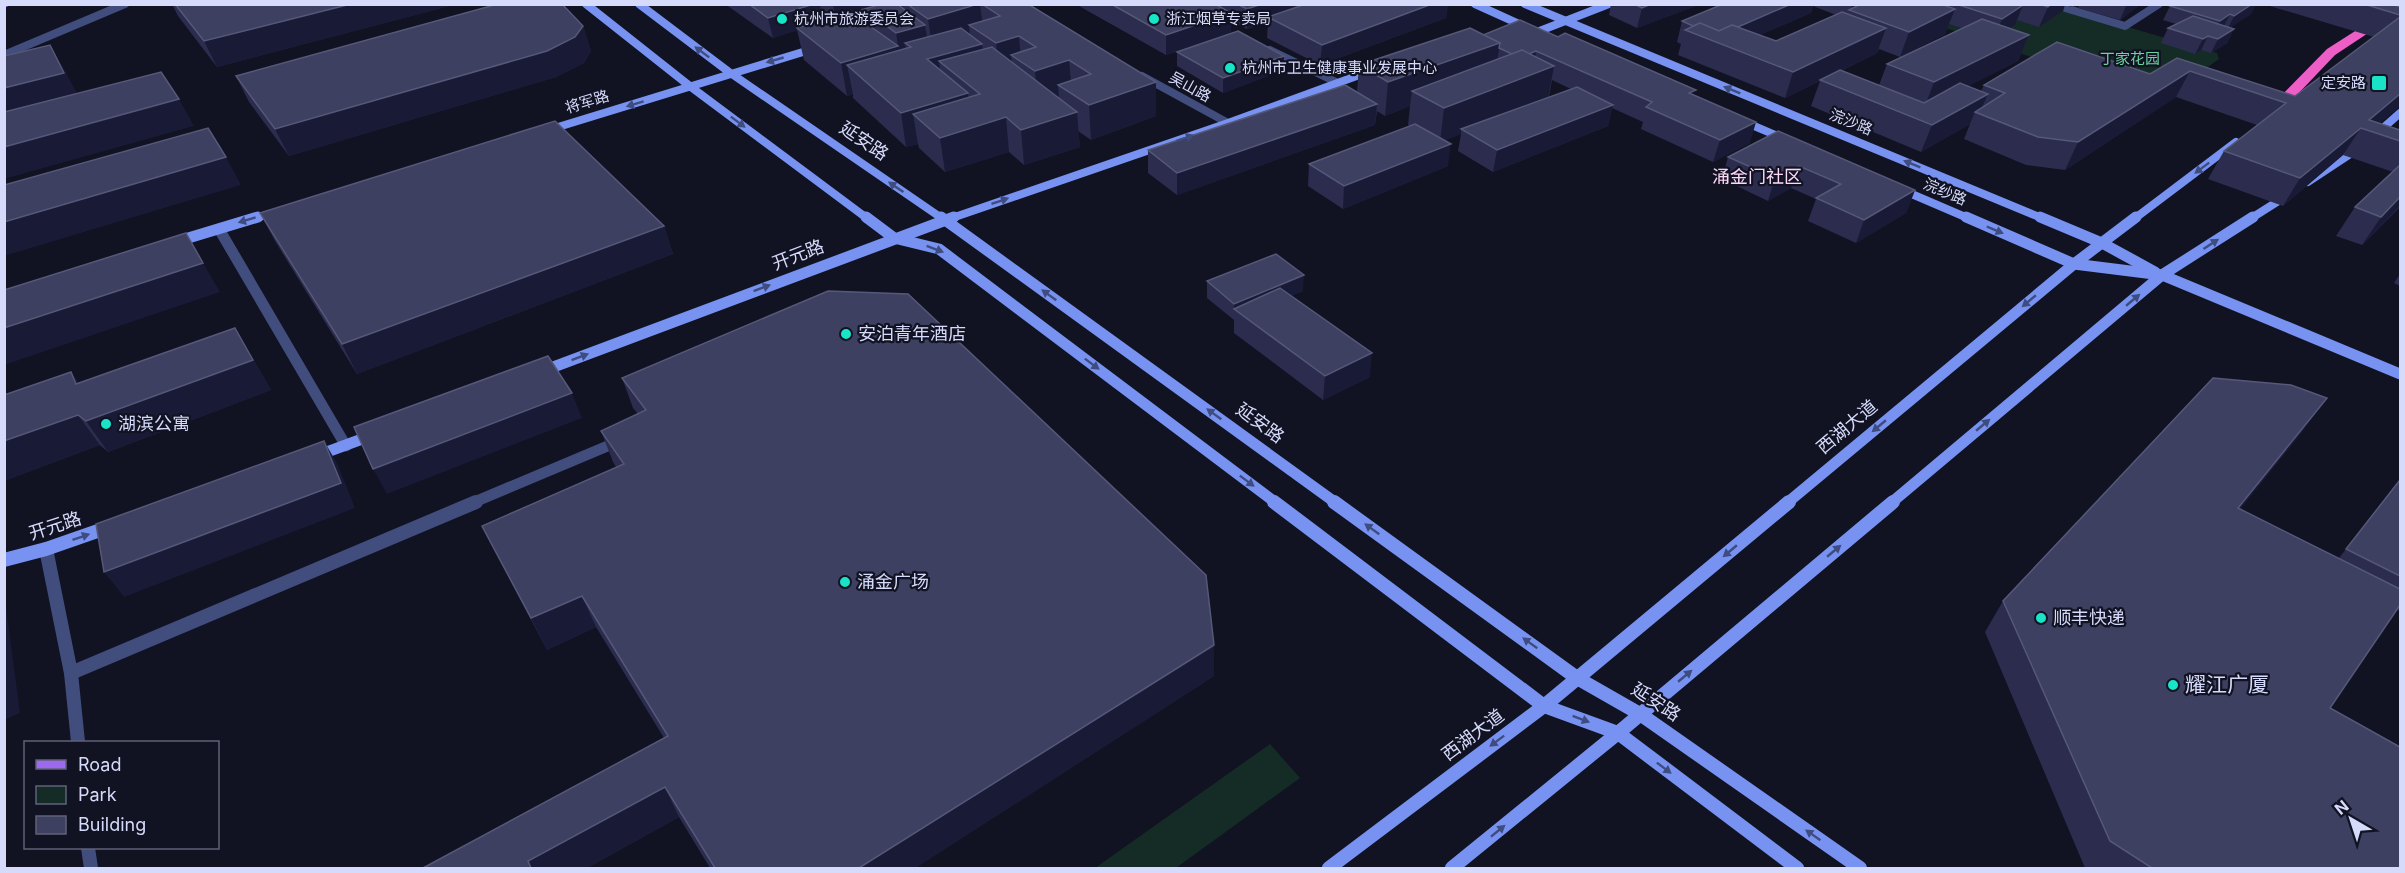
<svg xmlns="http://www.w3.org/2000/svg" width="2405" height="873" viewBox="0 0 2405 873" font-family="Inter,'Noto Sans SC',sans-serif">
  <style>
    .green { fill: #142c25 }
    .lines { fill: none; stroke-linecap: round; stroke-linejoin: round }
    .lane-far2 { stroke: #404d7d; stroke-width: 8 }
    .lane-far1 { stroke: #404d7d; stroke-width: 11 }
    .lane { stroke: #404d7d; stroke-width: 14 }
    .street { stroke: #404d7d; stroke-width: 8 }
    .secondary-far2 { stroke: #7792f1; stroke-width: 8 }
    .secondary-far1 { stroke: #7792f1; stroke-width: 11 }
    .secondary { stroke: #7792f1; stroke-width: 14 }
    .primary { fill: #9c69ef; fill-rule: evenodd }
    .highway { fill: #ee5ec7; fill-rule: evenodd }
    .wall { fill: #2c2d4e; fill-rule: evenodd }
    .shaded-wall { fill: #191a35 }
    .building { fill: #3e4061; stroke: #565879; stroke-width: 1.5 }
    .oneway { fill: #3f4c7f }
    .poi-dot { fill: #18e5c7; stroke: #111222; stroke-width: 2 }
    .labels { text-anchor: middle; stroke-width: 4.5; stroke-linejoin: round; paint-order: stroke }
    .far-poi-label { font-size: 15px; fill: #d6dbfb; stroke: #111222; text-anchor: start }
    .far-park-label { font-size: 15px; fill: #6ad39f; stroke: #111222 }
    .far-street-label { font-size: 15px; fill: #d6dbfb; stroke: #111222 }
    .street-label { font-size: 18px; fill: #d6dbfb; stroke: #111222 }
    .far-quarter-label { font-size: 18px; fill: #fbd8f7; stroke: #111222 }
    .poi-label { font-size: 18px; fill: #d6dbfb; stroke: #111222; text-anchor: start }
    .near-poi-label { font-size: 21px; fill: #d6dbfb; stroke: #111222; text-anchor: start }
  </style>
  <rect width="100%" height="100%" fill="#111222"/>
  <g class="green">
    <path d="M2052,5L2217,53L2219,59L2181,86L2134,92L1934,24Z"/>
    <path d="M1270,744L1300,778L1176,868H1095Z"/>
  </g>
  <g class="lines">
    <g class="lane-far2">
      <path d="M2052,4L2125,26L2159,4"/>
      <path d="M1270,50L1336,82"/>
      <path d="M4,55L125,4"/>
    </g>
    <g class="lane-far1">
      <path d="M219,229L346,446"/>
      <path d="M472,503L610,445"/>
    </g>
    <g class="lane">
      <path d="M46,549L71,673L78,742"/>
      <path d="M71,673L476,502"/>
      <path d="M88,848L91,868"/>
    </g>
    <path class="street" d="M1142,76L1228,123"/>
    <g class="secondary-far2">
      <path d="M586,4L691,87L868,219"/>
      <path d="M639,4L729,72L943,219"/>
      <path d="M1475,4L1528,28"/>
      <path d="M1525,4L2044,219"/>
      <path d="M1526,33L1537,32L1609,4"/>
      <path d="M1740,120L1787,140"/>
      <path d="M545,131L816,48"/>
      <path d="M2374,136L2400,113"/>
      <path d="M2308,182L2361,147"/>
      <path d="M1900,189L1970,219"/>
      <path d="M253,219L276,212"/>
      <path d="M949,219L1228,123L1373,70"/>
      <path d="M2134,219L2236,142"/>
      <path d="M2250,219L2288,195"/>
    </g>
    <g class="secondary-far1">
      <path d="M866,217L894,238L939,249L1276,503"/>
      <path d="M941,217L1336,503"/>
      <path d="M1966,217L2074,264L2162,275L2400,374"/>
      <path d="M2040,217L2102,243L2155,272"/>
      <path d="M175,242L258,217"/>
      <path d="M540,372L954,217"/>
      <path d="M316,456L373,435"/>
      <path d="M1787,503L2074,264L2136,217"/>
      <path d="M1891,503L2162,275L2253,217"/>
    </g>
    <g class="secondary">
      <path d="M1274,502L1544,706L1618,733L1797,868"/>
      <path d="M1334,502L1577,678L1640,714L1860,868"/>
      <path d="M4,560L46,549L112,526"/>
      <path d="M1329,868L1544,706L1789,502"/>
      <path d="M1452,868L1618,733L1893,502"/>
    </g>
    <path class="primary" d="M4,4H13L4,8Z"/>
    <path class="highway" d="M2400,4V12L2335,55L2278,115H2268L2267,112L2268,109L2327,49L2396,5Z"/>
  </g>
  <g class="wall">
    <path d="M172,4H457L217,67L178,16Z"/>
    <path d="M725,4H1028L1156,82V116L1091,140L1078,131L1080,147L1024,165L1009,152L945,172L919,148L918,144L906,147L853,98V94L847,96L804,60L797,30L773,38ZM821,11L830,19L823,21ZM852,20L853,26L846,21Z"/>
    <path d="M1079,4H1448L1446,18L1320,65L1267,38L1268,22L1247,29L1231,21V33L1166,55L1079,6Z"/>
    <path d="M1611,4H1701L1637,28L1609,15Z"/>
    <path d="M1723,4H1941L1950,8L1951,4H2075L2071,7L2065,5L2063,11L2039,27L2017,20L2015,25L2009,28L2029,35L2018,61L1968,86L1981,91L1984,85L2150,74L2177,58L2295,96L2374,37L2263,4H2391L2400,7V106L2380,123L2400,130V208V207L2362,245L2336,236L2355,207L2393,172L2343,155L2283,206L2208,179L2224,151L2257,125L2176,97L2065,170L2026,165L1964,139L1970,124L1921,152L1811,106L1820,81L1785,98L1678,55L1681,44L1677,42L1682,21ZM1813,6L1836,15L1776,41L1760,35L1811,13ZM1949,24L1962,28L1887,64L1879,85L1841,71L1877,53L1879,49L1900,57L1945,34Z"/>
    <path d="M2080,4H2141L2120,20L2078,8Z"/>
    <path d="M2173,4H2256L2251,14L2230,27L2234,29L2227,43L2211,53L2201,50L2195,54L2161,43L2168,28L2176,24L2163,20L2170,6Z"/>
    <path d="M583,26L591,51L584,63L556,77L289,156L249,102L236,76Z"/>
    <path d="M1483,35L1695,95L1750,143L1713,162L1641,129L1643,122L1612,108L1608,126L1493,172L1458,151L1461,134L1445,140L1448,166L1343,209L1308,186L1309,164L1410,126L1408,125L1410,106L1385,116L1377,111L1375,125L1177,195L1148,173V150L1357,92L1359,65ZM1552,80L1571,89L1549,97Z"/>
    <path d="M1177,52L1284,56V70L1223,93L1177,66Z"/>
    <path d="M1778,131L1915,190L1906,213L1856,243L1808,221L1816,199L1791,188L1768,201L1722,179L1728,157Z"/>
    <path d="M260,213L664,226L673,254L357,374L275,241Z"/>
    <path d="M2400,274V286L2394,283Z"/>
    <path d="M1207,281L1303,291L1291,296L1370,377L1323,400L1234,333V320L1207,298Z"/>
    <path d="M235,328L271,390L108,452L100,445L4,481L79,383Z"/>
    <path d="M622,378L1214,645V676L915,868H710L679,817L587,868L664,738L596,627L547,650L482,526L616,467L613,462L601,431L638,414L633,408Z"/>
    <path d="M2305,428L2240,509L2339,558L2400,479V611L2397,610L2330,708L2400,868H2085L1985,632L2003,601Z"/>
  </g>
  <g class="shaded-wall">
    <path d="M351,4H457L217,67L204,41Z"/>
    <path d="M811,4H820L823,23L797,28V30L773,38L768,18Z"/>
    <path d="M833,4H903L904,6L857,18L850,13L852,20L836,24Z"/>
    <path d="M978,4H980L984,35L969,25L970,40L933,51L928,19Z"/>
    <path d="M1262,4H1318L1268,17V22L1247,29V9Z"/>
    <path d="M1432,4H1448L1446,18L1320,65L1322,45Z"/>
    <path d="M1651,4H1701L1637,28L1642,8Z"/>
    <path d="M1791,4H1813L1811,13L1731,48L1717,36Z"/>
    <path d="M1853,4H1878L1850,11Z"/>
    <path d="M2051,4H2065L2063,11L2039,27L2048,7Z"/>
    <path d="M2129,4H2141L2120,20L2126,6Z"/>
    <path d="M2252,4H2256L2251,14L2227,30L2234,16Z"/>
    <path d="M2023,5L2015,25L1994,39L2002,19Z"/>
    <path d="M1955,9L1945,34L1900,57L1909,32Z"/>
    <path d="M1231,13V33L1166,55V35Z"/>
    <path d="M2230,14L2223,28L2212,35L2220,21Z"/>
    <path d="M872,15L877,47L864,51L858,19Z"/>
    <path d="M925,25L930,57L911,47L905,43L908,64L847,65L853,94L847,96L841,63L898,46L896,33Z"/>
    <path d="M583,26L591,51L584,63L556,77L289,156L275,129Z"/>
    <path d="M1886,28L1877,53L1785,98L1793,72Z"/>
    <path d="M2234,29L2227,43L2211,53L2218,39Z"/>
    <path d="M2029,35L2018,61L1924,109L1934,82Z"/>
    <path d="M1019,36L1021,62L1011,55L1013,72L999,76L996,43Z"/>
    <path d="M2208,36L2201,50L2195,54L2203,39Z"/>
    <path d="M1500,43L1495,75L1412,91L1410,106L1385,116L1388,82Z"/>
    <path d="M982,44L986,76L939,61L943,89L927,59Z"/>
    <path d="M50,45L65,71L80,99L4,119V88Z"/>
    <path d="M1536,51L1533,71L1520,57Z"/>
    <path d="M1284,56V70L1223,93V78Z"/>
    <path d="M1069,60L1072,93L1058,85L1059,98L1038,105L1035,71Z"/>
    <path d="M1554,66L1548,99L1461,129V134L1440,143L1444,108Z"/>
    <path d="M2190,71L2176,97L2065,170L2078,142Z"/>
    <path d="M1156,82V116L1091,140L1089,105Z"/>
    <path d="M968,93L972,127L913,114L918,144L906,147L901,113Z"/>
    <path d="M1988,94L1979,114L1975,112L1970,124L1921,152L1932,125Z"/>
    <path d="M2400,94V106L2371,131L2369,120Z"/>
    <path d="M179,99L194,126L4,179V147Z"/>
    <path d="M1377,104L1375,125L1177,195V173Z"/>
    <path d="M1613,105L1608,126L1493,172L1497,150Z"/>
    <path d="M1077,112L1080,147L1024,165L1021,130Z"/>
    <path d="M1006,117L1009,152L945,172L940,138Z"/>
    <path d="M1756,122L1750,143L1713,162L1720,140Z"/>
    <path d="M2361,128L2343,155L2283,206L2300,178Z"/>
    <path d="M1451,144L1448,166L1343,209L1344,186Z"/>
    <path d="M226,157L241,185L4,256V222Z"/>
    <path d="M1799,166L1791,188L1768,201L1775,178Z"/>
    <path d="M1915,190L1906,213L1856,243L1864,220Z"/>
    <path d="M2400,197V206L2362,245L2381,217Z"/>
    <path d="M664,226L673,254L357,374L342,344Z"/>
    <path d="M186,233L220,292L4,365V328Z"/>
    <path d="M1304,275L1303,291L1244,316L1234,309V304Z"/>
    <path d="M235,328L271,390L108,452L86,421Z"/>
    <path d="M1372,353L1370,377L1323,400L1325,376Z"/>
    <path d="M71,372L93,402L76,384Z"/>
    <path d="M572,393L582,418L387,494L373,469Z"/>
    <path d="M2327,398L2305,428L2216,539L2238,508Z"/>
    <path d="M78,415L100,445L4,481V441Z"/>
    <path d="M324,441L338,465L355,508L124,597L104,572Z"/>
    <path d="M4,592L20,713L4,720Z"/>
    <path d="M582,596L596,627L547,650L531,618Z"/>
    <path d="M1214,645V676L915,868H859Z"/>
    <path d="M665,787L679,817L587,868H531L528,861Z"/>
  </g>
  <g class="building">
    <path d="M175,4H351L204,41Z"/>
    <path d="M498,4H562L583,26L575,37L547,51L275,129L236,76Z"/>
    <path d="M749,4H814L768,18Z"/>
    <path d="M882,4H897L925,25L896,33L872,15L858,19L850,13Z"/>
    <path d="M907,4H978L928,19Z"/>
    <path d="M982,4H1028L1156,82L1089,105L1058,85L1091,74L1069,60L1035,71L1011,55L1036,47L1019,36L996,43L969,25L1000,16Z"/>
    <path d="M1111,4H1215L1231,13L1166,35Z"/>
    <path d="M1237,4H1262L1247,9Z"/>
    <path d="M1306,4H1432L1322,45L1268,17Z"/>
    <path d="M1634,4H1651L1642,8Z"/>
    <path d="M1723,4H1791L1738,27L1732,25L1719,31L1700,23L1693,26L1682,21Z"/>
    <path d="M1861,4H1941L1955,9L1909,32L1849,10Z"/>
    <path d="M1956,4H2023V5L2002,19Z"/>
    <path d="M2039,4H2051L2048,7Z"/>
    <path d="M2173,4H2252L2234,16L2230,14L2220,21L2170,6Z"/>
    <path d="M2364,4H2391L2400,7V15Z"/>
    <path d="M1842,12L1886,28L1793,72L1685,30L1700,23L1719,31L1732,25L1776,41Z"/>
    <path d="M840,16L855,27L867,24L898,46L841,63L797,28Z"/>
    <path d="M2193,16L2234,29L2218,39L2208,36L2203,39L2168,28Z"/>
    <path d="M2400,17V94L2369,120L2400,130V141L2361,128L2300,178L2224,151L2286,103L2190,71L2078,142L2038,137L1975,112L2005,93L1984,85L2057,42L2150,74L2177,58L2295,96Z"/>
    <path d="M1982,19L2029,35L1934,82L1887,64Z"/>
    <path d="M1520,20L1558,37L1565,33L1696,90L1689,93L1756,122L1720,140L1646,107L1652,102L1536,51L1529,54L1522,50L1512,54L1499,48L1500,43L1483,35Z"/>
    <path d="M961,28L982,44L927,59L968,93L901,113L847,65L911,47L905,43Z"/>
    <path d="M1470,28L1500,43L1388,82L1359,65Z"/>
    <path d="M1238,31L1284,56L1223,78L1177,52Z"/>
    <path d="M50,45L64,73L4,88V56Z"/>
    <path d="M992,47L1077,112L1021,130L1006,117L940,138L913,114L980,94L939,61Z"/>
    <path d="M1522,50L1554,66L1444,108L1412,91Z"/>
    <path d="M1840,70L1924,103L1960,83L1988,94L1932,125L1820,80Z"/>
    <path d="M161,72L179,99L4,147V112Z"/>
    <path d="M1345,85L1377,104L1177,173L1148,150Z"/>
    <path d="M1577,87L1613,105L1497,150L1461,129Z"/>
    <path d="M555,121L664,226L342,344L260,213Z"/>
    <path d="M1415,124L1451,144L1344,186L1309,164Z"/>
    <path d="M208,128L226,157L4,222V185Z"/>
    <path d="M1778,131L1915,190L1864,220L1816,198L1841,184L1799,166L1775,178L1728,157Z"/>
    <path d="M2400,165V197L2381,217L2355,207Z"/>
    <path d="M186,233L203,263L4,328V290Z"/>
    <path d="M1276,254L1304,275L1234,304L1207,281Z"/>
    <path d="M1280,288L1372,353L1325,376L1234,309Z"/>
    <path d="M828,291L908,294L1206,575L1214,645L859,868H715L665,787L528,861L531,868H423L668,736L582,596L531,618L482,526L624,464L601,431L646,410L622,378Z"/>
    <path d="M235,328L253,360L86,421L78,415L4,441V395L71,372L76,384Z"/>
    <path d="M548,356L572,393L373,469L354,427Z"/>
    <path d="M2213,378L2291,385L2327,398L2238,508L2400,589V605L2330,708L2400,747V868H2152L2110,841L2003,601Z"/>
    <path d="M324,441L341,483L104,572L96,524Z"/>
    <path d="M2400,480V576L2346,549Z"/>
  </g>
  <defs><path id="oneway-solid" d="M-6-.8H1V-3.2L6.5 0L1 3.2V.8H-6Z" transform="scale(1.5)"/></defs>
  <g class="oneway">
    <use href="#oneway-solid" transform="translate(702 52) rotate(-143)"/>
    <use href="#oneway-solid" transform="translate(775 60) rotate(164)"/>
    <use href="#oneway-solid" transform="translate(1732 90) rotate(-158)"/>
    <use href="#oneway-solid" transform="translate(635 104) rotate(163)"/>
    <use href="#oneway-solid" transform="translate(738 122) rotate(37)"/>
    <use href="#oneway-solid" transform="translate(1185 138) rotate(-19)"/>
    <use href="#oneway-solid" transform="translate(1912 164) rotate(-158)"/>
    <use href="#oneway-solid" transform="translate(2202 168) rotate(143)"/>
    <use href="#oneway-solid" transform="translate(896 187) rotate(-146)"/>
    <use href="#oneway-solid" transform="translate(1000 201) rotate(-19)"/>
    <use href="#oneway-solid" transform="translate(247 220) rotate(163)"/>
    <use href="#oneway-solid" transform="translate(1995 230) rotate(23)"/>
    <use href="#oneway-solid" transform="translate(2211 244) rotate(-33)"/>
    <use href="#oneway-solid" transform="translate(935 249) rotate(21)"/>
    <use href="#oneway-solid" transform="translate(762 288) rotate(-21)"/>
    <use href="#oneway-solid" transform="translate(1049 295) rotate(-144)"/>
    <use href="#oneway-solid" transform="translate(2133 300) rotate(-40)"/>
    <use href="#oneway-solid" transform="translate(2029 301) rotate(140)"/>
    <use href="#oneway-solid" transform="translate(580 357) rotate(-21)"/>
    <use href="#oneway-solid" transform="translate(1092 364) rotate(37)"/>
    <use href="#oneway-solid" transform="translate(1214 414) rotate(-144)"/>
    <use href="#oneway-solid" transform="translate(1983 425) rotate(-40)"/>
    <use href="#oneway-solid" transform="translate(1879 426) rotate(140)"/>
    <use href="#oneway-solid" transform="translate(1247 481) rotate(37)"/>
    <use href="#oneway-solid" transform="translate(1372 529) rotate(-144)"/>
    <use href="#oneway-solid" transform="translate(81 537) rotate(-19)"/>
    <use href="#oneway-solid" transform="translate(1730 551) rotate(140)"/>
    <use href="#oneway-solid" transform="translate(1834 551) rotate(-40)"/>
    <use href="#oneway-solid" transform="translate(1530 643) rotate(-144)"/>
    <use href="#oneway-solid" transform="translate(1685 676) rotate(-40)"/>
    <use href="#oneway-solid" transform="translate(1581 719) rotate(21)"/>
    <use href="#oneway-solid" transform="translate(1497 741) rotate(143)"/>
    <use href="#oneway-solid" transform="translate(1664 768) rotate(37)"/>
    <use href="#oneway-solid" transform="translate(1498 831) rotate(-39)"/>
    <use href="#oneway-solid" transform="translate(1813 835) rotate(-145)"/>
  </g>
  <g class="poi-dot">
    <circle cx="782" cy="19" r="6"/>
    <circle cx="1154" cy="19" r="6"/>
    <circle cx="1230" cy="68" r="6"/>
    <rect x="2371" y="75" width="16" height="16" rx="3"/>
    <circle cx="846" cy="334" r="6"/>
    <circle cx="106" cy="424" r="6"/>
    <circle cx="845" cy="582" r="6"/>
    <circle cx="2041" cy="618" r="6"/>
    <circle cx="2173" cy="685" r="6"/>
  </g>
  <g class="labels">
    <g class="far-poi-label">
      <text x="794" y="24">杭州市旅游委员会</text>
      <text x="1166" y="24">浙江烟草专卖局</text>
      <text x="1242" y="73">杭州市卫生健康事业发展中心</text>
      <text x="2366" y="88" text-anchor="end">定安路</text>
    </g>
    <g class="far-park-label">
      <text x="2130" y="64">丁家花园</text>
    </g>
    <g class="far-street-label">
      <text transform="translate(1190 87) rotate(29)" y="5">吴山路</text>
      <text transform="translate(587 102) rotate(-17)" y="5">将军路</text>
      <text transform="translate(1851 122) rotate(22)" y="5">浣沙路</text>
      <text transform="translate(1945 192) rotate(23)" y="5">浣纱路</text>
    </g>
    <g class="street-label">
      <text transform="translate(864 141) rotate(34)" y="6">延安路</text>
      <text transform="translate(798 255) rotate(-21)" y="6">开元路</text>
      <text transform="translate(1260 423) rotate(36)" y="6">延安路</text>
      <text transform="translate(1847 427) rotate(-40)" y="6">西湖大道</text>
      <text transform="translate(55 526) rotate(-18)" y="6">开元路</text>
      <text transform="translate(1656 702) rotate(33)" y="6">延安路</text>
      <text transform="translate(1473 735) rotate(-37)" y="6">西湖大道</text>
    </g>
    <g class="far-quarter-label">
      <text x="1757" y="183">涌金门社区</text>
    </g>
    <g class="poi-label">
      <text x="858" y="340">安泊青年酒店</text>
      <text x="118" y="430">湖滨公寓</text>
      <text x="857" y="588">涌金广场</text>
      <text x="2053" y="624">顺丰快递</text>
    </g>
    <g class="near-poi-label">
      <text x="2185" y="692">耀江广厦</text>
    </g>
  </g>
  <rect width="2405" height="873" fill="none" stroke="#d6dbfb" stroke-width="12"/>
  <rect x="24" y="741" width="195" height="108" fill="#111222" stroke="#606279" stroke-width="1.5"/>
  <rect x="36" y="760" width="30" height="9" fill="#9c69ef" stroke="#606279" stroke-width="1.5"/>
  <text x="78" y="771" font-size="18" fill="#d6dbfb">Road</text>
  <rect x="36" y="786" width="30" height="18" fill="#142c25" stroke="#606279" stroke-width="1.5"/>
  <text x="78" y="801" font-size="18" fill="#d6dbfb">Park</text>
  <rect x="36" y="816" width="30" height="18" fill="#3e4061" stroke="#606279" stroke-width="1.5"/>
  <text x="78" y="831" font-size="18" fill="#d6dbfb">Building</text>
  <g transform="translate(2351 819) rotate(321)" stroke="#111222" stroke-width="4.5" paint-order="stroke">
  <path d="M0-4.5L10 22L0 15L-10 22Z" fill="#d6dbfb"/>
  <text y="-9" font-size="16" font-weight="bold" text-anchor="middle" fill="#d6dbfb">N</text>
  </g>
</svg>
